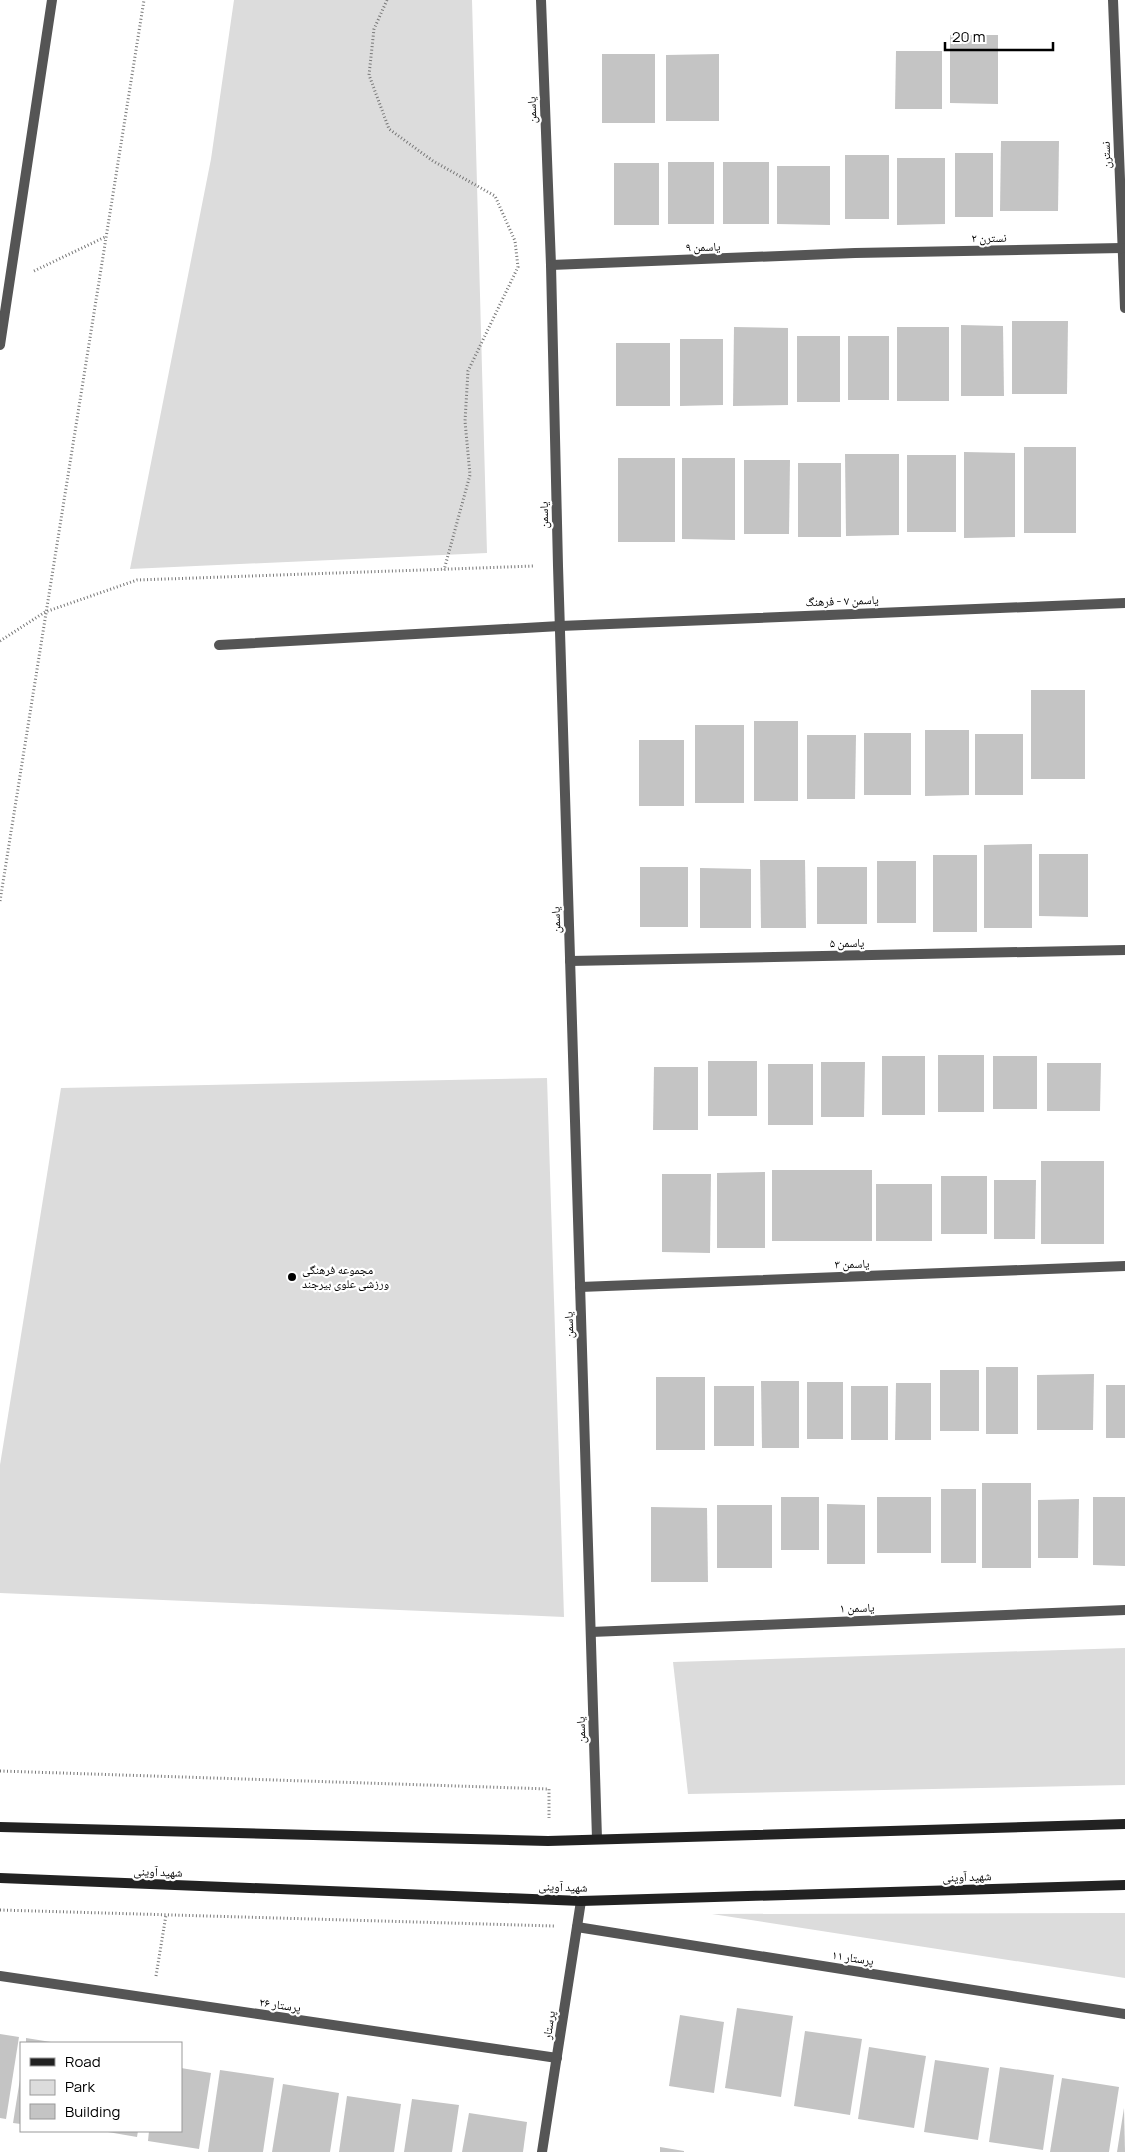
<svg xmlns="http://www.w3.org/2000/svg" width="1125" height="2152" viewBox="0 0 1125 2152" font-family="Manrope,'Noto Naskh Arabic',sans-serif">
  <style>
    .green { fill: #dcdcdc }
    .building { fill: #c4c4c4 }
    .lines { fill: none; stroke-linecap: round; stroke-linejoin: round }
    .path { stroke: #777; stroke-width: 3; stroke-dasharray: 1 2.5; stroke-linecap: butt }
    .service { stroke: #555; stroke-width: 10 }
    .pedestrian { stroke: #555; stroke-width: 10 }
    .minor { stroke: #555; stroke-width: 10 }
    .tertiary { stroke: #555; stroke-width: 10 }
    .secondary { stroke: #222; stroke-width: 10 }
    .poi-dot { fill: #000; stroke: #fff; stroke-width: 2 }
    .labels { text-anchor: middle; stroke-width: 4.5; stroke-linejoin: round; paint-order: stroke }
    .street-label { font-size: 12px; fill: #000; stroke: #fff }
    .poi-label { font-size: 12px; fill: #000; stroke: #fff; text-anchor: start }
  </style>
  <rect width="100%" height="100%" fill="#fff"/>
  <g class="green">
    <path d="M234,0H472L487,553L130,569L211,159Z"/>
    <path d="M547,1078L564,1617L0,1593V1465L61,1088Z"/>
    <path d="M1125,1648V1785L688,1794L673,1662Z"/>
    <path d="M1125,1913V1978L712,1914Z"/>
  </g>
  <g class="building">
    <path d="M950,35H998V104L950,103Z"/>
    <path d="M896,51H942V109H895Z"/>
    <rect x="602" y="54" width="53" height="69"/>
    <path d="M719,54V121H666V55Z"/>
    <path d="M1001,141H1059L1058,211H1000Z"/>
    <rect x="955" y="153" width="38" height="64"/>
    <rect x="845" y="155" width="44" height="64"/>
    <path d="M897,158H945V224L897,225Z"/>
    <rect x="668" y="162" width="46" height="62"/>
    <rect x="723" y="162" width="46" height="62"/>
    <rect x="614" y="163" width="45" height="62"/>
    <path d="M777,166H830V225L777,224Z"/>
    <path d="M1012,321H1068L1067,394H1012Z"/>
    <path d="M961,325L1003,326L1004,396H961Z"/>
    <path d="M734,327L788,328V405L733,406Z"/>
    <rect x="897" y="327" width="52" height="74"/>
    <rect x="797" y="336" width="43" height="66"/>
    <rect x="848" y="336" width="41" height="64"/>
    <path d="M680,339H723V405L680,406Z"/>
    <rect x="616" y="343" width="54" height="63"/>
    <rect x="1024" y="447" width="52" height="86"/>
    <path d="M964,452L1015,453V537L964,538Z"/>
    <path d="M845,454H899V535L846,536Z"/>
    <rect x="907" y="455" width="49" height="77"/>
    <rect x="618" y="458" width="57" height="84"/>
    <path d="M682,458H735V540L682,539Z"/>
    <path d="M744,460H790L789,534H744Z"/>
    <rect x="798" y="463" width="43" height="74"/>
    <rect x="1031" y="690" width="54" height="89"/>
    <rect x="754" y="721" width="44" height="80"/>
    <rect x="695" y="725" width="49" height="78"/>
    <path d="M925,730H969V795L925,796Z"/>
    <rect x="864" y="733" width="47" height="62"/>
    <rect x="975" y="734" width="48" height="61"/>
    <path d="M807,735H856L855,799H807Z"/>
    <rect x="639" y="740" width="45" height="66"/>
    <path d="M1032,844V928H984V845Z"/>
    <path d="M1039,854H1088V917L1039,916Z"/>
    <rect x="933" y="855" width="44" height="77"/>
    <path d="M760,860H805L806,928H761Z"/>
    <rect x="877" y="861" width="39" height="62"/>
    <rect x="640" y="867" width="48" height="60"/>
    <rect x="817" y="867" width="50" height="57"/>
    <path d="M700,868L751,869V928H700Z"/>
    <rect x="938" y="1055" width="46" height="57"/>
    <rect x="882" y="1056" width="43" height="59"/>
    <rect x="993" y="1056" width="44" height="53"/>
    <rect x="708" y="1061" width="49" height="55"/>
    <path d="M821,1062H865L864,1117H821Z"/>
    <path d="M1047,1063H1101L1100,1111H1047Z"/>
    <rect x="768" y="1064" width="45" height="61"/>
    <path d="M654,1067H698V1130H653Z"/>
    <rect x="1041" y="1161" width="63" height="83"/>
    <rect x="772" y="1170" width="100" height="71"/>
    <path d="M765,1172V1248H717V1173Z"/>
    <path d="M662,1174H711L710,1253L662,1252Z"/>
    <rect x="941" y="1176" width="46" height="58"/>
    <path d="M994,1180H1036L1035,1239H994Z"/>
    <rect x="876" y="1184" width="56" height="57"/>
    <rect x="986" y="1367" width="32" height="67"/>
    <rect x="940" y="1370" width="39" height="61"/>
    <path d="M1094,1374L1093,1430H1037V1375Z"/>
    <rect x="656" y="1377" width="49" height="73"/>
    <path d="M761,1381H799V1448H762Z"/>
    <rect x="807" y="1382" width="36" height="57"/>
    <path d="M896,1383H931V1440H895Z"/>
    <rect x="1106" y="1385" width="19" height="53"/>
    <rect x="714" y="1386" width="40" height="60"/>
    <rect x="851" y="1386" width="37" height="54"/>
    <rect x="982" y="1483" width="49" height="85"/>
    <rect x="941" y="1489" width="35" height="74"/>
    <rect x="781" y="1497" width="38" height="53"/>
    <rect x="877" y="1497" width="54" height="56"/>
    <path d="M1093,1497H1125V1566L1093,1565Z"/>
    <path d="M1079,1499L1078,1558H1038V1500Z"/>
    <path d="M827,1504L865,1505V1564H827Z"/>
    <rect x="717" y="1505" width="55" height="63"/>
    <path d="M651,1507L707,1508L708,1582H651Z"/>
    <path d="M737,2008L793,2016L781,2097L725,2088Z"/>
    <path d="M680,2015L724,2022L714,2093L669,2086Z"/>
    <path d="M805,2031L862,2039L850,2115L794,2106Z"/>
    <path d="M0,2034L19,2037L6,2119L0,2118Z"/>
    <path d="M26,2038L51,2042V2043H26Z"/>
    <path d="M869,2047L926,2056L914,2128L858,2119Z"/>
    <path d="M935,2060L989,2068L978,2140L924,2132Z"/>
    <path d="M1000,2067L1054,2075L1043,2150L989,2142Z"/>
    <path d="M181,2068L211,2073L199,2149L148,2141L149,2131H181Z"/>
    <path d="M220,2070L274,2078L263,2152H208Z"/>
    <path d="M1062,2078L1119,2087L1109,2152H1050Z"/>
    <path d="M20,2079H21V2124L13,2123Z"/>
    <path d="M283,2084L339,2093L330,2152H272Z"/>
    <path d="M347,2096L401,2104L394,2152H339Z"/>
    <path d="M412,2099L459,2105L452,2152H404Z"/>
    <path d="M1124,2108L1125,2152H1117Z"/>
    <path d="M469,2113L527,2122L523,2152H462Z"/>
    <path d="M102,2131H138L137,2137Z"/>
    <path d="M660,2147L684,2151V2152H660Z"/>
  </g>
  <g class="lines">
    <g class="path">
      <path d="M387,0L374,29L369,75L389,129L433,161L495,196L515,241L518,267L468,371L465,421L470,475L444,570"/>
      <path d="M34,271L105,237"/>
      <path d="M0,641L45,612L137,580L535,566"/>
      <path d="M0,901L144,0"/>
      <path d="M0,1771L549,1789V1818"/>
      <path d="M0,1910L554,1926"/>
      <path d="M156,1976L166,1915"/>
    </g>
    <path class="service" d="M219,645L560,626"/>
    <path class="pedestrian" d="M0,345L52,0"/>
    <g class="minor">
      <path d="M541,0L551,265L558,566L597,1839"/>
      <path d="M1113,0L1125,308"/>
      <path d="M551,265L855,253L1122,248"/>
      <path d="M570,961L1125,950"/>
      <path d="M580,1287L1125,1266"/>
      <path d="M591,1632L1125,1610"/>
      <path d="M577,1927L1125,2014"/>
      <path d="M0,1976L557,2058"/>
    </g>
    <g class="tertiary">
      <path d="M560,626L1125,603"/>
      <path d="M542,2152L581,1901"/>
    </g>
    <g class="secondary">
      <path d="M0,1827L548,1841L1125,1824"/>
      <path d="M0,1878L581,1901L1125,1885"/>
    </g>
  </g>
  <circle class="poi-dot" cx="292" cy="1277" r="5"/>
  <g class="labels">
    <g class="street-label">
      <text transform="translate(532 110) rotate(-92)" y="4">یاسمن</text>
      <text transform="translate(1106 155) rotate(-92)" y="4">نسترن</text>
      <text transform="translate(989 238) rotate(-1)" y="4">نسترن ۲</text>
      <text transform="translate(703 247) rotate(-2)" y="4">یاسمن ۹</text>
      <text transform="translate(544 515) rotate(-91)" y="4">یاسمن</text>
      <text transform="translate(842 601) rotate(-2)" y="4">یاسمن ۷ - فرهنگ</text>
      <text transform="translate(556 920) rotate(-92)" y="4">یاسمن</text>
      <text transform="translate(847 943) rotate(-1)" y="4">یاسمن ۵</text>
      <text transform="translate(852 1264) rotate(-2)" y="4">یاسمن ۳</text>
      <text transform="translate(569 1325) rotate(-92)" y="4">یاسمن</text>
      <text transform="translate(857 1608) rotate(-2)" y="4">یاسمن ۱</text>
      <text transform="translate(581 1730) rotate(-92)" y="4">یاسمن</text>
      <text transform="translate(158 1872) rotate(2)" y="4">شهید آوینی</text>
      <text transform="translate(967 1877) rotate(-2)" y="4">شهید آوینی</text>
      <text transform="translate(563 1887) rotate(2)" y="4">شهید آوینی</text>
      <text transform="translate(853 1958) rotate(9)" y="4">پرستار ۱۱</text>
      <text transform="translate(280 2005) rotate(8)" y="4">پرستار ۲۶</text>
      <text transform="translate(549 2025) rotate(-81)" y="4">پرستار</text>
    </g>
    <g class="poi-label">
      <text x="302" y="1274">مجموعه فرهنگی<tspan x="302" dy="14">ورزشی علوی بیرجند</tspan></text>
    </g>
  </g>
  <rect x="20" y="2042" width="162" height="90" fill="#ffffff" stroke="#999999"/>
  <rect x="30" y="2058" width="25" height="8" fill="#222222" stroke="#999999"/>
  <text x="65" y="2067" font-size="15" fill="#000000">Road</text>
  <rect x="30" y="2080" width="25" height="15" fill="#dcdcdc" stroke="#999999"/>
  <text x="65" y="2092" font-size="15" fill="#000000">Park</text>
  <rect x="30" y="2104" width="25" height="15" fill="#c4c4c4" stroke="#999999"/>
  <text x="65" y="2117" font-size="15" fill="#000000">Building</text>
  <path d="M945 42v8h108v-8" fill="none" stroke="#000000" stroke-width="2.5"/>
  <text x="952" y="42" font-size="15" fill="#000000" stroke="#ffffff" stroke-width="4" paint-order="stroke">20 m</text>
</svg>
